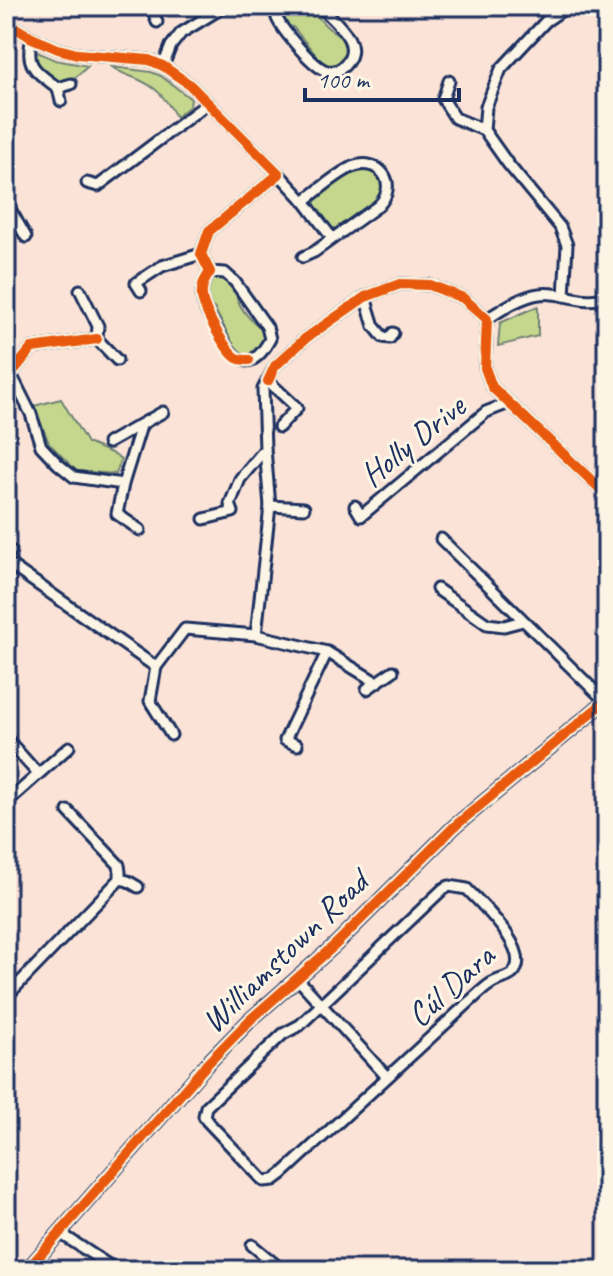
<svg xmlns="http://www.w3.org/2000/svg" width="613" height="1276" viewBox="0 0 613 1276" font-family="Caveat,sans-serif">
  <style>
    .green { fill: #c5d78c; stroke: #708375; stroke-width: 2 }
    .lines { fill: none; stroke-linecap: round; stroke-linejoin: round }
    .minor-casing { stroke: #1b2f5e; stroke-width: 15 }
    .tertiary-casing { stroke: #1b2f5e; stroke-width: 17 }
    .minor { stroke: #fcf5e5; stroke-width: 9 }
    .tertiary { stroke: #fcf5e5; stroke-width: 11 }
    .cycleway-casing { stroke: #fcf5e5; stroke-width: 15 }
    .cycleway { stroke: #e8590c; stroke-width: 10 }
    .labels { text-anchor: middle; stroke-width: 6; stroke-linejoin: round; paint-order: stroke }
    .street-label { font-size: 34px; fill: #1b2f5e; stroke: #fcf5e5 }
  </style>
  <rect width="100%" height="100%" fill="#fbe4d7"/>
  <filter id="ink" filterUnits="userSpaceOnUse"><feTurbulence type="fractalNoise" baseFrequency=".0125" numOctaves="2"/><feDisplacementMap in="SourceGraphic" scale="16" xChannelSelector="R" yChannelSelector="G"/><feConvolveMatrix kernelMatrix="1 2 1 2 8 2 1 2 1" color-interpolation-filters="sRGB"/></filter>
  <g filter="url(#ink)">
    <g class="green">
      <path d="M280,6H313C316,19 331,32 343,37L348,49C344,60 339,63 329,67L320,64L314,57L315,54L293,27L287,25L280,14Z"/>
      <path d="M35,51L55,60L88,66L76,77L56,82L34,63L32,56Z"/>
      <path d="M112,67L151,72L161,76L191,99L190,106L176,117C165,97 157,87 135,78C126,74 120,73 112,67Z"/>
      <path d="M368,170C409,186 354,218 339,229L331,228L315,206V199L350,174Z"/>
      <path d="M221,277L236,292C236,303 250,322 260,326L265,340C258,357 242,360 230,345L231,340L214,308L210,306C206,296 206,289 211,279Z"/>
      <path d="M538,306V336L498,346L500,323Z"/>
      <path d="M61,399L87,443L111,453L121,459L116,474L76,471L49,443L34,406Z"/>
    </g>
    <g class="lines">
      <defs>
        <g id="minor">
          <path d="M151,6L157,22"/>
          <path d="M275,6C275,12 275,13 277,18C282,30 314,68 327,71C334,72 339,71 344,66C366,44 335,22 320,6"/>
          <path d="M6,22L32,38L58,49L77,54L149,60L163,66L189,84L279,174L304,201L332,238"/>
          <path d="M32,38C24,67 37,72 58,88L71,84"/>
          <path d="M163,66L171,46L181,33L225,6"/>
          <path d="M449,81L443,99L455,118L484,130L508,164L560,227L567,245L564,296"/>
          <path d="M58,88L61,101"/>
          <path d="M484,130L486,107L501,69L546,21L568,6"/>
          <path d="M87,183L98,186L208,103"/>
          <path d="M6,202L26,237"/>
          <path d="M303,257L314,252L378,206C400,185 380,156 352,167C335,175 319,190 304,201"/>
          <path d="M210,272L225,273L235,282L267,327L270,339C247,382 229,353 214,325C209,316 203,307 202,296C201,286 205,280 210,272L201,254L209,231L279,174"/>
          <path d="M80,290L98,326L97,339"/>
          <path d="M141,291L136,283L162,266L201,254"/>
          <path d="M365,297L374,326L383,337L390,338L393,333"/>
          <path d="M487,319C503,309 520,297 539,294C561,290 585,307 607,296"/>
          <path d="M97,339L117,360"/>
          <path d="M11,374L31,414L41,446L58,464L74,477L123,484"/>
          <path d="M11,374L32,348L97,339"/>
          <path d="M268,381L297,408L279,427"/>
          <path d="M108,443L163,412"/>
          <path d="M270,506L304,508"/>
          <path d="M355,506L361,516L486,412L509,403"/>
          <path d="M204,519L233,512L230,504L240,479L265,449"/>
          <path d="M140,530L117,514L123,484L141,426"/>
          <path d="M441,539L605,701"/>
          <path d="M6,557L11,551"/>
          <path d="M6,562L156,667"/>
          <path d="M437,589L487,624L504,626L523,621"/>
          <path d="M256,635L270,506L265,449L263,389L275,366L306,338L365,297L400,284L430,285L463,298L487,319L485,368L492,387L607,495"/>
          <path d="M367,689L393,671"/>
          <path d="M171,735L150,701L156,667L185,629L256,635L327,652L376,682"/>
          <path d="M6,738L38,774"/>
          <path d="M297,745L285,740L327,652"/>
          <path d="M6,803L69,747"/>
          <path d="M68,811L119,865L120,872V879L128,881L138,887"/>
          <path d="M449,886L467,889C481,904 535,953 512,974C507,978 500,979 494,982C489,984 484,989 479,993L282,1174L274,1180L264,1181L207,1121L204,1116L206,1107L283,1034L300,1025L443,889Z"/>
          <path d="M297,978L387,1077"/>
          <path d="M6,997L120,879"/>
          <path d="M60,1233L116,1270"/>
          <path d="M252,1245L282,1270"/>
          <path d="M65,1270L66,1269"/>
        </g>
        <path id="tertiary" d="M27,1270L207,1064L250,1020L335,945L455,826L607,700"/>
      </defs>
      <use href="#minor" class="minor-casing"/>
      <use href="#tertiary" class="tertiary-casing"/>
      <use href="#minor" class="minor"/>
      <use href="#tertiary" class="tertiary"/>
      <defs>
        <g id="cycleway">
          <path d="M6,22L32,38L58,49L77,54L149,60L163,66L189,84L279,174L209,231L201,254L210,272C204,281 201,286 202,296C203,309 226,352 237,358C242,361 244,360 249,360"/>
          <path d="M6,373L11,374L32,348L97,339"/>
          <path d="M268,381L275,366L306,338L365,297L400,284L430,285L463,298L487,319L485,368L492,387L607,495"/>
          <path d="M27,1270L207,1064L250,1020L335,945L455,826L607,700"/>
        </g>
      </defs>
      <use href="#cycleway" class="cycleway-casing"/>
      <use href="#cycleway" class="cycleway"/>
    </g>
  </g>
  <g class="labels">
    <g class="street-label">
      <text transform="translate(412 440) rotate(-39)" y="12">Holly Drive</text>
      <text transform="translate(284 951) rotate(-44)" y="12">Williamstown Road</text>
      <text transform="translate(450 985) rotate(-42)" y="12">Cúl Dara</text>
    </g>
  </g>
  <rect width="613" height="1276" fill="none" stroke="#fcf5e5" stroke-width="32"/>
  <rect x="16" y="16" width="581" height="1244" fill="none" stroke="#1b2f5e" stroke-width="3" filter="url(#ink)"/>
  <path d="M305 88v12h154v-12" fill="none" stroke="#1b2f5e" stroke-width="4"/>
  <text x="317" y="88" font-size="24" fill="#1b2f5e" stroke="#fcf5e5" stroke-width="6" paint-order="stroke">100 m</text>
</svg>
